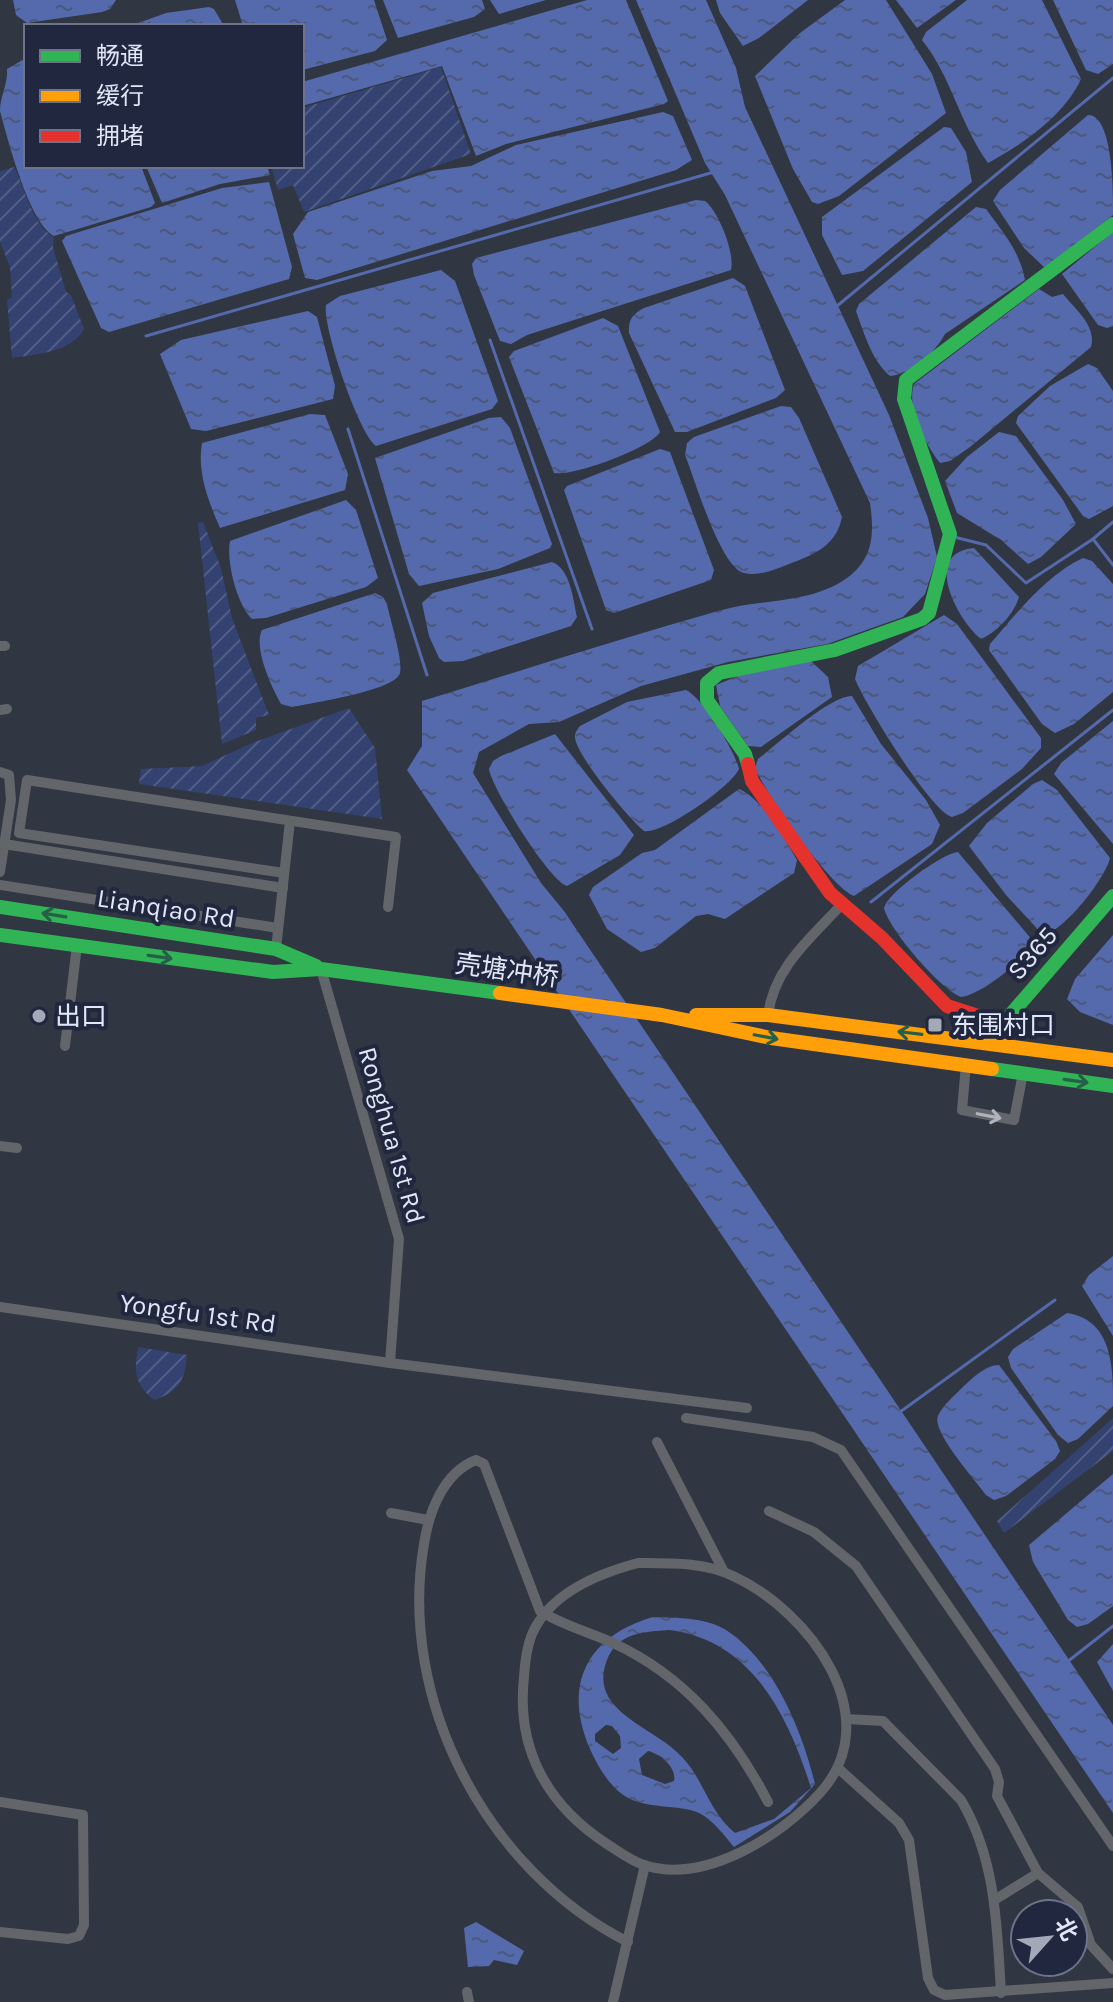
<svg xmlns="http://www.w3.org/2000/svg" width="1113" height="2002" viewBox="0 0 1113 2002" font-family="Karla,'Noto Sans SC',sans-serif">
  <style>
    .garden { fill: url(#garden-furrows) }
    .water { fill: url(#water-ripples); fill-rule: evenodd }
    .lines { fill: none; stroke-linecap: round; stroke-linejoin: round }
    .stream { stroke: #556aac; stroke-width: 3 }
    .street { stroke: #62656a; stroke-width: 10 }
    .fast { stroke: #30b455; stroke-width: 14 }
    .slow { stroke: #ff9f0a; stroke-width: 14 }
    .jam { stroke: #e5322d; stroke-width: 14 }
    .oneway { stroke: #265f48 }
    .oneway2 { stroke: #aeb3bf }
    .poi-dot { fill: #a3a9b8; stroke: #20273f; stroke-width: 3 }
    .labels { text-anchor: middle; stroke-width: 8; stroke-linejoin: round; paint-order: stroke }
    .street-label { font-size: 26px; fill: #e1e7f7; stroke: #20273f }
    .poi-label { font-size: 26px; fill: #e1e7f7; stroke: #20273f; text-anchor: start }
  </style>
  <defs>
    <pattern id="garden-furrows" width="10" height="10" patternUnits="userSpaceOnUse" patternTransform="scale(2)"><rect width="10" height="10" fill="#334271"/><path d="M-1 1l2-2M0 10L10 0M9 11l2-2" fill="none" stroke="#505d86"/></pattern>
    <pattern id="water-ripples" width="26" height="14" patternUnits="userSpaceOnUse" patternTransform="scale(2)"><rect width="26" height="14" fill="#556aac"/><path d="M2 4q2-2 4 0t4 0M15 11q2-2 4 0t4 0" fill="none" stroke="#4c587b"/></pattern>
  </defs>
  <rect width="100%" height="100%" fill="#303642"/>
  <g class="garden">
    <path d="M441,67L471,154L304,212L293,185L278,190L271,166H302V108Z"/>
    <path d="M14,167C25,188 32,225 54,237L53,247L66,292L71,295L84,329C71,353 36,354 12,358L7,300L12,297L10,267L0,242V171Z"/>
    <path d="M203,522L221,568L232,618L269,715L256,718V730L222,744L198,523Z"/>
    <path d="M349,708L375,748L382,819L139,784L141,769L202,766L252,743Z"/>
    <path d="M138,1347L187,1355C185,1380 179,1392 154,1400C134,1384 134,1371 138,1347Z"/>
    <path d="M1113,1418V1451L1004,1533L997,1521Z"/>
  </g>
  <g class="water">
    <path d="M13,0H116L110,9L102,12L27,23L16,15Z"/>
    <path d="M235,0H374L387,40L375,51L302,70V26H243Z"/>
    <path d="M383,0H482L485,9L474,17L398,38Z"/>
    <path d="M490,0H546L499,14Z"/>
    <path d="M587,0H626L668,101L664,104L506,144L476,156L442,66L302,106V82Z"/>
    <path d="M636,0H706L736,68L745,107L889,415L928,518L937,557L925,594L903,617L827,644L728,662L641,686L559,722L529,724L479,752L473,773L541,883L564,911L1113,1725V1813L407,770L422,746V701C520,671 619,639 718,611C761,598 814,605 851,575C874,556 874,531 870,503L725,195L705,163Z"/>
    <path d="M716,0H808L759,38L743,46L720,13Z"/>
    <path d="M845,0H886L932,74L946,113L839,196L818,204L812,202L793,169L755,76L800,33Z"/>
    <path d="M896,0H956L917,28Z"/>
    <path d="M967,0H1042L1081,79C1065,115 1022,145 988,163C960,124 951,76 922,40L926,32Z"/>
    <path d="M1053,0H1113V64L1098,74L1086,70Z"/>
    <path d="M209,7L214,9L224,26H130L166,13Z"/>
    <path d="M26,58V166H141L155,203L151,207L54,236C29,223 8,140 0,111C0,96 8,85 7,69Z"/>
    <path d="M663,112L673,116L692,160L676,170L317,280L305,278L293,234L308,212L432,171L471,166L516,145Z"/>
    <path d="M1088,115C1113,115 1113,190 1113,215L1045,268L1024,248L993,201L1000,190Z"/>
    <path d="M944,127L951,128L966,152L972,182L863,271L842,275L822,235V217Z"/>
    <path d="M146,166H267L270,175L220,184L162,203Z"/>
    <path d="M269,182L292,267L289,279L109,332L101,328L62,241L66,236L222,188Z"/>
    <path d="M696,200L705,201C719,212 735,253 731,270L527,335L511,344L500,341L474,275L472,264L476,258Z"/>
    <path d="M976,207L986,209C1003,232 1020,252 1025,280L945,334C935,353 911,374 890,376C872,361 864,333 856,311L859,304Z"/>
    <path d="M1113,232V326L1107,328L1098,325L1062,274Z"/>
    <path d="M441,270L455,281L498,401L492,409L376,446C359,435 322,326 326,305L340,296Z"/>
    <path d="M733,278L745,286L785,390L776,398L687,432H675L629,333C628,319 633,314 644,308Z"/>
    <path d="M1039,289L1052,297L1063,294C1075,309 1097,326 1091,347L970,447L950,461L940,463C925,444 906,408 914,384Z"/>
    <path d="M308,311L317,317L335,386L333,399L206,431L191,429L160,354L181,340Z"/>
    <path d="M603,318L618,326L660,432C651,448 572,477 554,473L509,357L514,351Z"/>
    <path d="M1088,364L1097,368L1113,391V506L1089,519L1083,516L1016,423L1018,416L1050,386Z"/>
    <path d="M781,406L791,407L799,418L842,517C837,542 820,552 797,561C780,567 762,577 744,573C720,567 695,479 685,455L687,443L694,437Z"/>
    <path d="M310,414L325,415L348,474L345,490L220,528C208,500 197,473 202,443Z"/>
    <path d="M501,417L510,428L552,544L550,548L498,569L419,586L409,574L375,458L489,418Z"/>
    <path d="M999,432L1016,436L1063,500L1076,524L1041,557L1028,564L1001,540L957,513L945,481L967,457Z"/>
    <path d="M660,449L670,452L714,570L711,580L614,613L606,610L564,490L567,486Z"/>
    <path d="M346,500L356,510L378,578L366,587L266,618L252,619C237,605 226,561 230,541Z"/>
    <path d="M974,548L1019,597C1014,614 997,632 981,639C959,622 920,553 974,548Z"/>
    <path d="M1083,558L1092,561L1113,584V692L1074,724L1055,733L1042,724L989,650L990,644C1016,614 1046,575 1083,558Z"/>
    <path d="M552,562C571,569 573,600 577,617L571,626L463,661L444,662L439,658L429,636L422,603L433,593Z"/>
    <path d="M375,593L383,597L387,604C390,620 403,658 400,673C395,691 311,703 292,707L281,704C272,688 253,648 262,630Z"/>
    <path d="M944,615L957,624L1041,738V748L1022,769L963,813L952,817C931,812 865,704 855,679L858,666Z"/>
    <path d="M811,661L828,677L832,697L761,747L748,746L720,706L716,685L738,676Z"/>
    <path d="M686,690C703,698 735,751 739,769C731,787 662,835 644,831C629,819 575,754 575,737C575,732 577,730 580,726L627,702Z"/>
    <path d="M852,696L881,744L926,800L940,825L932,844L854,896C830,887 766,794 755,768L758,759C778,744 829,696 852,696Z"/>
    <path d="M1113,721V844L1054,774L1061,763Z"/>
    <path d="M555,734L634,835L620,855L567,886C550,882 492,789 489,769L493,761L501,756Z"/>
    <path d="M1042,780L1057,790L1110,858C1105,879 1064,931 1043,935L1006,895L969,846L987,823L1033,784Z"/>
    <path d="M739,789C763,799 784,838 797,860L794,873L725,919L708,914L696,916L655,948L641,952L607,929L589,895L593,887L642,853L655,850Z"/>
    <path d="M958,852L1033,941C1025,960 981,995 961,997C941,990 889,930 884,908C887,893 943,853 958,852Z"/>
    <path d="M1113,935V1025L1080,1012L1067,999L1075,979Z"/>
    <path d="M1113,1256V1336L1082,1286L1089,1275Z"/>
    <path d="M1067,1313C1113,1320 1113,1368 1113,1406L1078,1439L1068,1443L1058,1435L1011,1368L1008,1357L1013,1349Z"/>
    <path d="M999,1365L1056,1441L1060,1451L1055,1459L1006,1496L994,1500L986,1495C976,1481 931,1431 938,1416C942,1406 955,1395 962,1388C972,1378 986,1365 999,1365Z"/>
    <path d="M1113,1474V1606L1088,1624L1077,1627L1068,1620L1033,1562L1029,1545Z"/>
    <path d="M653,1617C677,1618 705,1617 726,1630C774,1661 802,1731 815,1784L790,1812L734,1847C725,1836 712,1819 699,1813C681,1804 642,1810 622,1794C608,1784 597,1765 590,1749C562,1685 587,1636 653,1617ZM670,1630C752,1641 788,1715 811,1788L774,1819L735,1833C709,1812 704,1780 682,1757C654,1726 587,1712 607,1660C618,1632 644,1632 670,1630ZM606,1725L612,1726L620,1736L621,1748L613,1754L595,1741V1734ZM648,1751C661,1754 677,1768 674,1781L665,1784L642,1775L639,1759Z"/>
    <path d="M1113,1644V1691L1097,1662Z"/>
    <path d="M476,1922L524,1951L517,1965L494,1960L489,1966L468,1967L464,1928Z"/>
  </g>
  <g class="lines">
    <g class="stream">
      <path d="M837,306L1113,78"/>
      <path d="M146,336L714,172"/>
      <path d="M490,340L592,629"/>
      <path d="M348,429L427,675"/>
      <path d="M954,537L986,545L1026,583L1093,539L1113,565"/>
      <path d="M1093,539L1113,522"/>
      <path d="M871,902L1113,710"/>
      <path d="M900,1412L1055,1300"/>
      <path d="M1067,1662L1113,1626"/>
    </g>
    <g class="street">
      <path d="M0,646H5"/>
      <path d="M0,710L7,709"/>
      <path d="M0,772L9,775L11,800L0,872"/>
      <path d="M4,844L283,888"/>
      <path d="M284,873L19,833L27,780L396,837L388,907"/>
      <path d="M0,885L278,928"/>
      <path d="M276,949L290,821"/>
      <path d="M321,969L399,1239L390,1363"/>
      <path d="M768,1015C774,967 811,938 843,903"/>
      <path d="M65,1046L77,945"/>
      <path d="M966,1065L962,1110L1014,1120L1023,1073"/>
      <path d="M0,1146L17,1148"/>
      <path d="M0,1307L390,1363L747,1408"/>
      <path d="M686,1418L813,1437L841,1450L1113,1846"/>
      <path d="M657,1442L724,1572"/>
      <path d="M769,1511L814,1532L856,1566L995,1769L999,1782L997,1796L1038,1873L1078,1907L1091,1945L1113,1969"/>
      <path d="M391,1513L428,1520"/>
      <path d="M638,1563C669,1563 704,1562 733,1576C809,1611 889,1717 820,1793C781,1836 704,1885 644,1865C631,1861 618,1851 607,1844C547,1805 516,1749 524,1677C525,1662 527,1643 534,1630C553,1592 600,1573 638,1563Z"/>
      <path d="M846,1719L883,1721L961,1800C996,1859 997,1926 1001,1993"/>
      <path d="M839,1769L899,1823L909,1840L928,1978L934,1990L945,1995L1113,1983"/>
      <path d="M0,1802L83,1815L84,1925L79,1936L68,1939L0,1932"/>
      <path d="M996,1899L1038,1873"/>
      <path d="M628,1942C487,1871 397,1700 424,1544C429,1512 443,1473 476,1460L484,1464L540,1611C562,1625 589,1632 613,1643C685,1676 732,1733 768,1802"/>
      <path d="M467,1992L469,2002"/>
      <path d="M613,2002L645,1865"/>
    </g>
    <g class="fast">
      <path d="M748,764L745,754L707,700V683L719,673L835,650L922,619L929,613L950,534L904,399L906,380L1113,224"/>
      <path d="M0,907L276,949L316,966"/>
      <path d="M0,935L273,972L321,969L500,993"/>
      <path d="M987,1042L1113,896"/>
      <path d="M992,1069L1113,1086"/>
    </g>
    <g class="slow">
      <path d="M500,993L662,1015L771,1038L992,1069"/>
      <path d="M696,1015H768L1113,1060"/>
    </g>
    <path class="jam" d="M748,764L752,781L830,893L882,938L947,1006L1003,1024"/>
  </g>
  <defs><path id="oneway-shaft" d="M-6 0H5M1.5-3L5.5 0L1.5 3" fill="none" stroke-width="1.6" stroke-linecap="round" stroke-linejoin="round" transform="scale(2)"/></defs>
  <g class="oneway">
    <use href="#oneway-shaft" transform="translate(54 915) rotate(-171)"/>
    <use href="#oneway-shaft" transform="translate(160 957) rotate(8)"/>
    <use href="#oneway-shaft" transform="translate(910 1033) rotate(-173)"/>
    <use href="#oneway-shaft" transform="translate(766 1037) rotate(11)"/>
    <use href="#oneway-shaft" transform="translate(1076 1081) rotate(8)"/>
  </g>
  <use class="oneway2" href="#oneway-shaft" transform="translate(989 1116) rotate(11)"/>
  <g class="poi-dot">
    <circle cx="39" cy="1016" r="8"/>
    <rect x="927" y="1017" width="16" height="16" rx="4"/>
  </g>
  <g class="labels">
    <g class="street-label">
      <text transform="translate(166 908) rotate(9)" y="9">Lianqiao Rd</text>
      <text transform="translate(1032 953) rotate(-49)" y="9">S365</text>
      <text transform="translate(507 970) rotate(8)" y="9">壳塘冲桥</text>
      <text transform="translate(392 1135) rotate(74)" y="9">Ronghua 1st Rd</text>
      <text transform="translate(198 1313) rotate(8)" y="9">Yongfu 1st Rd</text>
    </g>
    <g class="poi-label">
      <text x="55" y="1025">出口</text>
      <text x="951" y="1034">东围村口</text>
    </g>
  </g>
  <rect x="24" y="24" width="280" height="144" fill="#20273f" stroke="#6d7489" stroke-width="2"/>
  <rect x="40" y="50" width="40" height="12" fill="#30b455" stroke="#6d7489" stroke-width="2"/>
  <text x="96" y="64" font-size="24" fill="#e1e7f7">畅通</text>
  <rect x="40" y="90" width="40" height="12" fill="#ff9f0a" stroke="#6d7489" stroke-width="2"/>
  <text x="96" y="104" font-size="24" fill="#e1e7f7">缓行</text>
  <rect x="40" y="130" width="40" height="12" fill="#e5322d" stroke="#6d7489" stroke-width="2"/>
  <text x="96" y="144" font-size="24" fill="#e1e7f7">拥堵</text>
  <g transform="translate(1049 1938) rotate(63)"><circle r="38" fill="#20273f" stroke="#6d7489" stroke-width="2"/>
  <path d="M0-6L14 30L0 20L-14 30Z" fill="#a3a9b8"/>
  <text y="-12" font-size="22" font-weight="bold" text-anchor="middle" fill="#e1e7f7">北</text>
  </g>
</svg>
